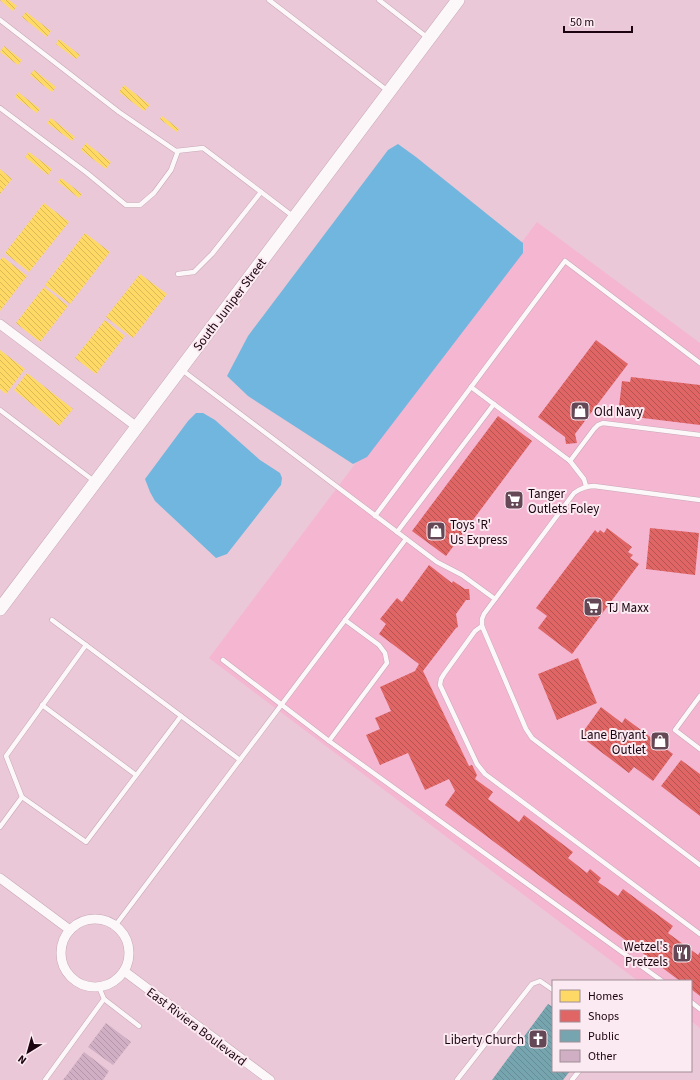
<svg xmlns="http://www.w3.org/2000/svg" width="700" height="1080" viewBox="0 0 700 1080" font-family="'Source Sans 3',sans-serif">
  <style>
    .built { fill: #f5b6d2 }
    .water { fill: #70b6df }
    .homes { fill: url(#homes-back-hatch) }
    .shops { fill: url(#shops-back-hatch) }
    .public { fill: url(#public-back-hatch) }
    .building { fill: url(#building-back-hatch) }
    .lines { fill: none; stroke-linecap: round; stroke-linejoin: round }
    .lane-casing { stroke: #c6a8b6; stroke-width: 5.5 }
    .street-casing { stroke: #c6a8b6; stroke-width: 10 }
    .secondary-casing { stroke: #c6a8b6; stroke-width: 14 }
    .lane { stroke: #fcf7f9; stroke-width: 4.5 }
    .street { stroke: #fcf7f9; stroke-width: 9 }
    .secondary { stroke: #fcf7f9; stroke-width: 13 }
    .labels { text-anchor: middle; stroke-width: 4; stroke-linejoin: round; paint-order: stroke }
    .street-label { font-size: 13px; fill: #1b030f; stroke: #fbeaf1 }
    .poi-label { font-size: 13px; fill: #1b030f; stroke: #fbeaf1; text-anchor: start }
  </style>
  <defs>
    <pattern id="homes-back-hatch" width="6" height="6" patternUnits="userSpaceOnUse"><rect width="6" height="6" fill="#ffd966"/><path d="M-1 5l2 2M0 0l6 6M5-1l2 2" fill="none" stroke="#dab957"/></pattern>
    <pattern id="shops-back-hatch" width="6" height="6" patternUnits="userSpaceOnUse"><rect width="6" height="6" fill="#e06666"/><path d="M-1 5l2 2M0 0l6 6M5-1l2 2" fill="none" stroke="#b55252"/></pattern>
    <pattern id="public-back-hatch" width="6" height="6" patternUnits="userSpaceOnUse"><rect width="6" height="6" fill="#76a5af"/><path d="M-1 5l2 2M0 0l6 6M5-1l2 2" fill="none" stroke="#668c95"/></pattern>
    <pattern id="building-back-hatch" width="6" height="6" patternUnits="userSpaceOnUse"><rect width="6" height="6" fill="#d0afc5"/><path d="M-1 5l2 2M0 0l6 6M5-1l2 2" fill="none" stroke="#b295a8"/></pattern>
  </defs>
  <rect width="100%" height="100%" fill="#ebc8d7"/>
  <path class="built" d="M537,222L700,343V1028L691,1021V981H638L209,658Z"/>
  <g class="water">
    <path d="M398,144L416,157L523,243V253L367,457L353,464L248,396L227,376L248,336L388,150Z"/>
    <path d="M196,413H203L215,420L260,460L280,473L282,478L281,485L227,554L216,558L155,501L150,492L145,479L188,421Z"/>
  </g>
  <g class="homes">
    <path d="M0,0H9L17,6L13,11Z"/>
    <path d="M26,12L51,31L47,37L22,17Z"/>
    <path d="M59,39L80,55L76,59L56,44Z"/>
    <path d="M4,46L22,60L18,65L0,52Z"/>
    <path d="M34,70L56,87L52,92L30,75Z"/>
    <path d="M124,85L150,105L144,111L119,92Z"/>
    <path d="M18,92L40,109L37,113L15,97Z"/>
    <path d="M162,116L179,129L177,132L160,119Z"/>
    <path d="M51,118L75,137L72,141L47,123Z"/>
    <path d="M86,143L111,162L106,169L81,150Z"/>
    <path d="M29,152L52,169L48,175L25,157Z"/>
    <path d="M0,169L12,179L0,194Z"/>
    <path d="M61,178L82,194L79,198L58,182Z"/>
    <path d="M44,203L69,222L29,272L5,253Z"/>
    <path d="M85,233L110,252L70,304L45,285Z"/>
    <path d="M3,257L27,276L0,311V260Z"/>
    <path d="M140,274L167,294L133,338L106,317Z"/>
    <path d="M44,287L68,306L40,342L16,323Z"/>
    <path d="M105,320L125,336L96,374L75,358Z"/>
    <path d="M0,350L25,369L6,394L0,389Z"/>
    <path d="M27,373L73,409L59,426L14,390Z"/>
  </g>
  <g class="shops">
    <path d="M596,340L628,364L575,434L577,443L566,444L565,437L538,417Z"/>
    <path d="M631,377L700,385V425L618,415L622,381L630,382Z"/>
    <path d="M498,416L532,441L446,556L412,531Z"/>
    <path d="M607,528L632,547L628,552L633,555L630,558L639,564L572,654L538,628L547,616L536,608L595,530L598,533L600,530L604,533Z"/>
    <path d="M650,528L699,533L695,575L646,569Z"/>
    <path d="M429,565L452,583L453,581L465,589H469L470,600H466L456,614L458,627L456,628L423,671L469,766L472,765L477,775L475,779L493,792L488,799L519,822L524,815L573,852L568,858L587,873L590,869L601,878L598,882L618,896L623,889L673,926L668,933L698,955L700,952V996L691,989V981H680L445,805L455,791L449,779L425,790L408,753L380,765L366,735L380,729L375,718L391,711L380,687L415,671L419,664L379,634L386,624L380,619L397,598L402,602Z"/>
    <path d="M578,658L597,703L557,720L538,674Z"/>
    <path d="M601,707L622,723L625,718L673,754L653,781L634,767L629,773L580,736Z"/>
    <path d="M681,760L700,774V816L661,786Z"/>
  </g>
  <path class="public" d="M548,1004L553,1007V1071H570L563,1080H492Z"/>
  <g class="building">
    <path d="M106,1023L131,1042L113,1065L88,1047Z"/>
    <path d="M84,1052L109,1071L103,1080H63Z"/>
  </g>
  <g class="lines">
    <defs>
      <g id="lane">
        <path d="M269,0L388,91"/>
        <path d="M379,0L428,38"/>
        <path d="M0,20L119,112L176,151L203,148L294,217"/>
        <path d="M0,108L87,173L126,205H140L154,193L171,170L178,151"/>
        <path d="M178,274L194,272L212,254L261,192"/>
        <path d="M182,370L437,562L462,575L495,599"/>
        <path d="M471,387L570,461L584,479L586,486"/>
        <path d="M0,410L94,481"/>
        <path d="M570,461L594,429L598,425L603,423L700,435"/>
        <path d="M700,500L594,486C586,486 581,488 574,493L484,614L482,619V626L526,729L532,738L700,865"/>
        <path d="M375,516L565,261L700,363"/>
        <path d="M397,532L494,404"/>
        <path d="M52,620L86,645"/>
        <path d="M345,620L379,645L385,653L387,663L329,741L662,981"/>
        <path d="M482,626L475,631L444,674L441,679L440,685L477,764L485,774L700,934"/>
        <path d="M223,660L329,741"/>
        <path d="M700,696L675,730L700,749"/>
        <path d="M42,705L136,775"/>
        <path d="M22,797L86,842L181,716"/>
        <path d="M0,827L22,797L6,756L86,645L240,760"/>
        <path d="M115,926L406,539"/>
        <path d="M99,987L104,999L139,1026"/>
        <path d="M691,1002L700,1009"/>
        <path d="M45,1080L104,999"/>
        <path d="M457,1080L532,984L540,981L553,990"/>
        <path d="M572,1080L579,1071"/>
      </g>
      <g id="street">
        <path d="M0,324L137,427"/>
        <path d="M0,878L70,930"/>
        <circle cx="95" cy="953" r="34"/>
        <path d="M124,971L270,1080"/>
      </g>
      <path id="secondary" d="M0,609L458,0"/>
    </defs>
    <use href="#lane" class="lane-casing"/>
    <use href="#street" class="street-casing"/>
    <use href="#secondary" class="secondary-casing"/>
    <use href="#lane" class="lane"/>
    <use href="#street" class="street"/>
    <use href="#secondary" class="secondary"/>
  </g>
  <defs>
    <symbol id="shop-square" viewBox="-11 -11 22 22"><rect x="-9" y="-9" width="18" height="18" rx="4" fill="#644855" stroke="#fbeaf1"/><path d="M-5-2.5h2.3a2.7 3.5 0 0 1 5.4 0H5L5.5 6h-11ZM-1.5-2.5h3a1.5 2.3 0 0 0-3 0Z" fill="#fff"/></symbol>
    <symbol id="supermarket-square" viewBox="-11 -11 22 22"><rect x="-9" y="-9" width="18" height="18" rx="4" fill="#644855" stroke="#fbeaf1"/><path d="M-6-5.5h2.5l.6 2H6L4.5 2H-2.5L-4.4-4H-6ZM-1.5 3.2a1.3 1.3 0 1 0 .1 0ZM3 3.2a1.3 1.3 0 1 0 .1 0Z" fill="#fff"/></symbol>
    <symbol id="restaurant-square" viewBox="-11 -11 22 22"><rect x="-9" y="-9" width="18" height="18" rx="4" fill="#644855" stroke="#fbeaf1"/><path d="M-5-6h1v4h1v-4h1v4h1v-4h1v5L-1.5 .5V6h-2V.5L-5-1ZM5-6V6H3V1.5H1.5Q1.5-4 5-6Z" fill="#fff"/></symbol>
    <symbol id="church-square" viewBox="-11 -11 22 22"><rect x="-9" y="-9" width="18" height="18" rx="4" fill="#644855" stroke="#fbeaf1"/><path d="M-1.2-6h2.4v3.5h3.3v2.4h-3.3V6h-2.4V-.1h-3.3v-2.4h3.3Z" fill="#fff"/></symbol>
  </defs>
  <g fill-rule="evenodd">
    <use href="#shop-square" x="569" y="400" width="22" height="22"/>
    <use href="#supermarket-square" x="503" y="489" width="22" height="22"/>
    <use href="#shop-square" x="425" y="520" width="22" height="22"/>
    <use href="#supermarket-square" x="582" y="596" width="22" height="22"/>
    <use href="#shop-square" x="649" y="730" width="22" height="22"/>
    <use href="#restaurant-square" x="671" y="942" width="22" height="22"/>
    <use href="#church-square" x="527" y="1028" width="22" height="22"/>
  </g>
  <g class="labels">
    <g class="street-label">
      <text transform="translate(229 304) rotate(-53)" y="5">South Juniper Street</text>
      <text transform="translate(197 1026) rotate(37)" y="5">East Riviera Boulevard</text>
    </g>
    <g class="poi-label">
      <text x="594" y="416">Old Navy</text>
      <text x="528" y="498">Tanger<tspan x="528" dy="15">Outlets Foley</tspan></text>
      <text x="450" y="529">Toys 'R'<tspan x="450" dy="15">Us Express</tspan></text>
      <text x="607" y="612">TJ Maxx</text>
      <text x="646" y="739" text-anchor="end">Lane Bryant<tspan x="646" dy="15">Outlet</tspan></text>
      <text x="668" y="951" text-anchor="end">Wetzel's<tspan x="668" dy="15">Pretzels</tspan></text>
      <text x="524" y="1044" text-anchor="end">Liberty Church</text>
    </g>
  </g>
  <rect x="552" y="980" width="140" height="92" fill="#fbeaf1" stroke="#a18e97"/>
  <rect x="560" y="990" width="20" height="12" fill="#ffd966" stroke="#a18e97"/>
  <text x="588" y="1000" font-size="12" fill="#1b030f">Homes</text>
  <rect x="560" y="1010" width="20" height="12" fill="#e06666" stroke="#a18e97"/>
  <text x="588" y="1020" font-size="12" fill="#1b030f">Shops</text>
  <rect x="560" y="1030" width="20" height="12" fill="#76a5af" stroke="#a18e97"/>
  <text x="588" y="1040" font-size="12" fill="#1b030f">Public</text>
  <rect x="560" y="1050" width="20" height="12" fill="#d0afc5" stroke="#a18e97"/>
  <text x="588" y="1060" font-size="12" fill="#1b030f">Other</text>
  <g transform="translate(28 1052) rotate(217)" stroke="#fbeaf1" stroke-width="3" paint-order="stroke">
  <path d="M0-3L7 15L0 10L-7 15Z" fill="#1b030f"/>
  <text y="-6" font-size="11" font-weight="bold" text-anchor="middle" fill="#1b030f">N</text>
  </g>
  <path d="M564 26v6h68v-6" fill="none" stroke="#1b030f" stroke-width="2"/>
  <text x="570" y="26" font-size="12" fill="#1b030f" stroke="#fbeaf1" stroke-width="3" paint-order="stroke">50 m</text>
</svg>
